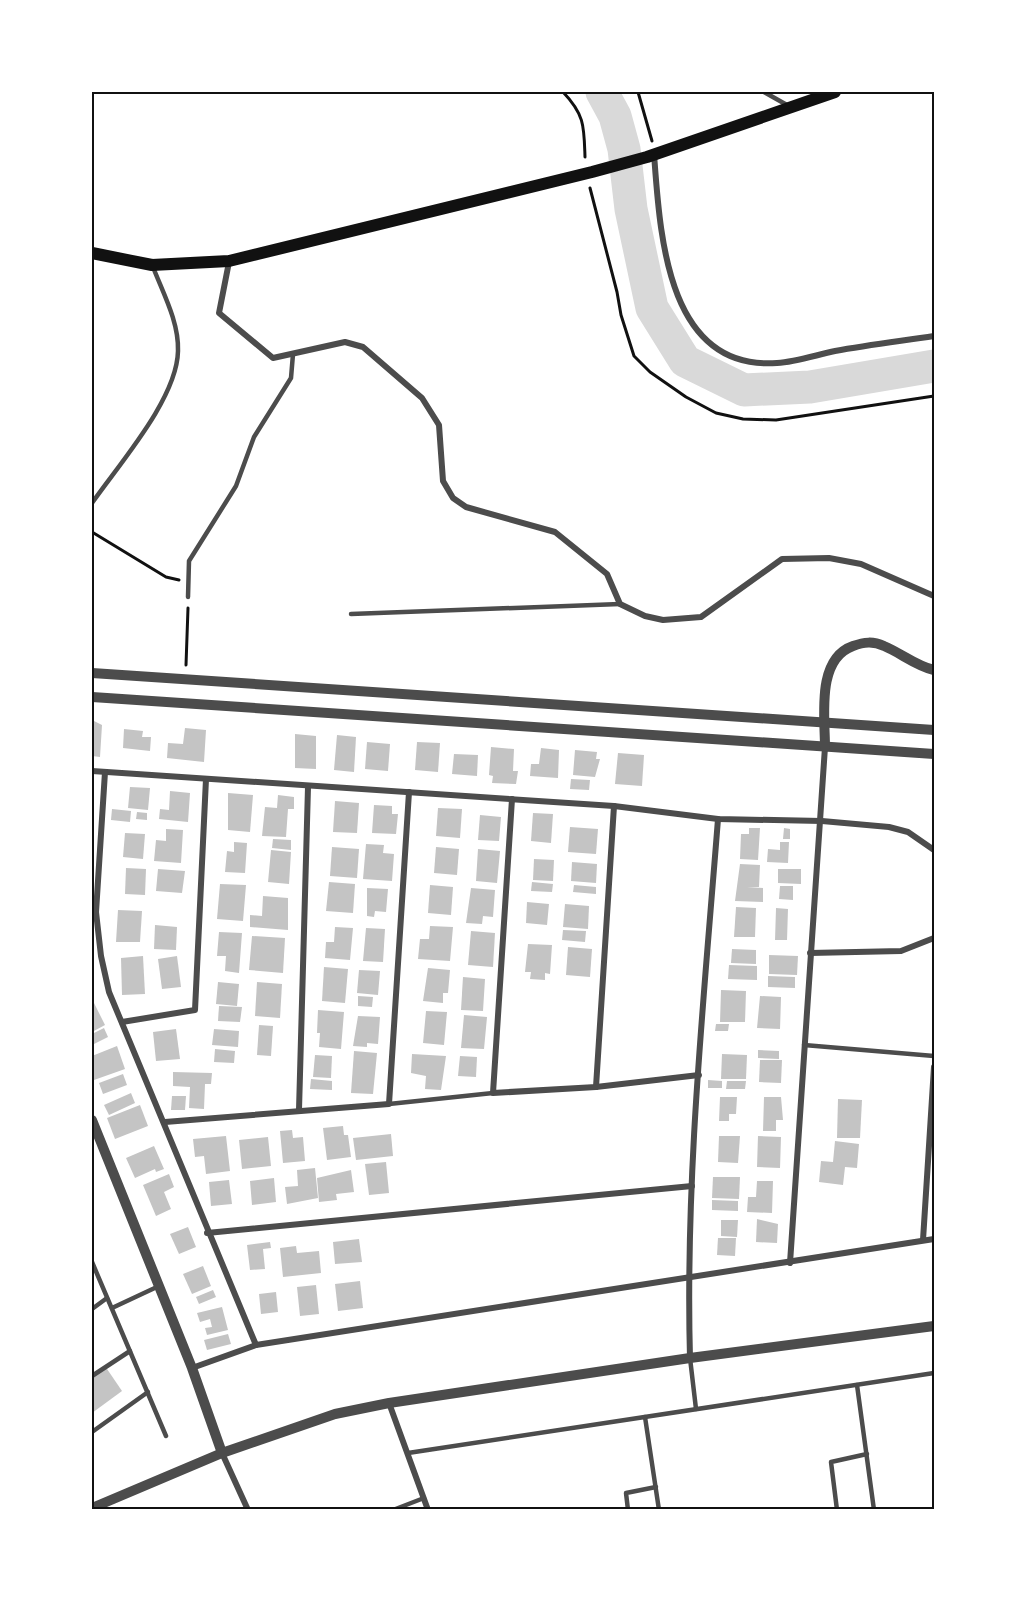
<svg xmlns="http://www.w3.org/2000/svg" width="1026" height="1601" viewBox="0 0 1026 1601" font-family="Quicksand,sans-serif">
  <style>
    .lines { fill: none; stroke-linecap: round; stroke-linejoin: round }
    .river { stroke: #d9d9d9; stroke-width: 33 }
    .building { fill: #c4c4c4 }
    .path { stroke: #111; stroke-width: 3 }
    .service { stroke: #4c4c4c; stroke-width: 4.5 }
    .minor { stroke: #4c4c4c; stroke-width: 6 }
    .tertiary { stroke: #4c4c4c; stroke-width: 10 }
    .secondary { stroke: #111; stroke-width: 12 }
    .neatline { fill: none; stroke: #111; stroke-width: 2 }
  </style>
  <rect width="100%" height="100%" fill="#fff"/>
  <g class="lines">
    <path class="river" d="M602,92L615,116L624,149L631,209L652,308L685,361L744,390L810,387L934,366"/>
  </g>
  <g class="building">
    <path d="M92,720L102,725L100,757L92,756Z"/>
    <path d="M185,728L206,730L204,762L167,758L168,743L183,744Z"/>
    <path d="M124,729L143,731L142,737H151L150,751L123,748Z"/>
    <path d="M295,734L316,736V769L295,768Z"/>
    <path d="M337,735L356,737L354,772L334,770Z"/>
    <path d="M367,742L390,744L388,771L365,769Z"/>
    <path d="M417,742L440,743L438,772L415,770Z"/>
    <path d="M491,747L514,749L513,771H518L516,784L492,783L493,776L489,775Z"/>
    <path d="M541,748L559,750L558,778L530,776L531,764H539Z"/>
    <path d="M575,750L597,752L596,759H600L595,777L573,775Z"/>
    <path d="M618,753L644,755L642,786L615,784Z"/>
    <path d="M454,754L478,755L477,776L452,774Z"/>
    <path d="M571,779L590,780L589,790L570,789Z"/>
    <path d="M130,787L150,788L148,810L128,808Z"/>
    <path d="M170,791L190,793L188,822L159,819L160,809L169,810Z"/>
    <path d="M228,793L253,795L250,832L228,830Z"/>
    <path d="M278,795L294,797V809H288L286,837L262,836L265,807L277,808Z"/>
    <path d="M335,801L359,803L357,833L333,832Z"/>
    <path d="M374,805L392,806V814H398L396,834L372,833Z"/>
    <path d="M438,808L462,809L460,838L436,836Z"/>
    <path d="M112,809L131,811L130,822L111,820Z"/>
    <path d="M137,812L147,813V820L136,819Z"/>
    <path d="M533,813L553,814L551,843L531,841Z"/>
    <path d="M480,815L501,817L499,841L478,840Z"/>
    <path d="M570,827L598,829L596,854L568,852Z"/>
    <path d="M749,828H760L758,860L740,859L741,834H749Z"/>
    <path d="M784,828L790,829V839H783Z"/>
    <path d="M166,829L183,830L181,863L154,861L156,840L166,841Z"/>
    <path d="M125,833L145,834L143,859L123,857Z"/>
    <path d="M273,839L291,840V850L272,848Z"/>
    <path d="M234,842L247,843L245,873L225,872L227,851L234,852Z"/>
    <path d="M780,842H789L788,863L767,862L768,849L780,850Z"/>
    <path d="M366,844L384,845L383,853L394,854L392,881L363,879Z"/>
    <path d="M332,847L359,849L357,878L330,876Z"/>
    <path d="M436,847L459,849L457,875L434,873Z"/>
    <path d="M478,849L500,851L497,883L476,881Z"/>
    <path d="M271,850L291,852L289,884L268,882Z"/>
    <path d="M534,859L554,860L553,881L533,880Z"/>
    <path d="M572,862L597,864L596,883L571,881Z"/>
    <path d="M740,864L760,865L759,887H747L763,888V902L735,901Z"/>
    <path d="M126,868L146,869L145,895L125,894Z"/>
    <path d="M158,869L185,871L182,893L156,891Z"/>
    <path d="M778,869H801V884L778,883Z"/>
    <path d="M329,882L355,884L353,913L326,911Z"/>
    <path d="M532,882L553,884L552,892L531,891Z"/>
    <path d="M220,884L246,885L243,921L217,919Z"/>
    <path d="M430,885L453,887L451,915L428,913Z"/>
    <path d="M574,885L596,887V894L573,892Z"/>
    <path d="M780,886H793V900L779,899Z"/>
    <path d="M367,888L388,889L386,912L375,911L374,917L367,916Z"/>
    <path d="M471,888L495,890L493,917L483,916L482,924L466,923Z"/>
    <path d="M263,896L288,898V930L250,927V915L262,916Z"/>
    <path d="M527,902L549,904L547,925L526,923Z"/>
    <path d="M565,904L589,906L588,929L563,927Z"/>
    <path d="M736,907L756,908L755,937H734Z"/>
    <path d="M776,908L788,909L787,940H775Z"/>
    <path d="M118,910L142,911L140,942H116Z"/>
    <path d="M155,925L177,927L176,950L154,949Z"/>
    <path d="M430,926L453,927L450,961L418,959L420,939H429Z"/>
    <path d="M335,927L353,928L350,960L325,958L326,942H334Z"/>
    <path d="M366,928L385,929L383,962L363,961Z"/>
    <path d="M563,930L586,931L585,942L562,940Z"/>
    <path d="M471,931L495,933L493,967L468,965Z"/>
    <path d="M219,932L242,933L239,973L225,971L226,956H217Z"/>
    <path d="M252,936L285,938L283,973L249,970Z"/>
    <path d="M528,944L552,945L550,974L545,973V980L530,979L531,972H525Z"/>
    <path d="M568,947L592,949L590,977L566,975Z"/>
    <path d="M732,949L756,950V964L731,963Z"/>
    <path d="M769,955L798,956L797,975L769,974Z"/>
    <path d="M143,956L145,994L122,995L121,958Z"/>
    <path d="M177,956L181,987L162,989L158,959Z"/>
    <path d="M729,965L757,966V980L728,979Z"/>
    <path d="M324,967L348,969L345,1003L322,1001Z"/>
    <path d="M428,968L450,970L448,993H443V1003L423,1001Z"/>
    <path d="M359,970L380,971L378,995L357,993Z"/>
    <path d="M768,976L795,977V988L768,987Z"/>
    <path d="M463,977L485,979L483,1011L461,1010Z"/>
    <path d="M218,982L239,984L237,1006L216,1004Z"/>
    <path d="M257,982L282,984L280,1018L255,1016Z"/>
    <path d="M721,990L746,991L745,1022H720Z"/>
    <path d="M358,996L373,997L372,1007L358,1006Z"/>
    <path d="M760,996L781,997L780,1029L757,1028Z"/>
    <path d="M94,1003L105,1025L92,1032V1004Z"/>
    <path d="M219,1006L242,1007L240,1022L218,1021Z"/>
    <path d="M318,1010L344,1012L341,1049L319,1047L320,1033H317Z"/>
    <path d="M426,1011L447,1012L444,1045L423,1043Z"/>
    <path d="M464,1015L487,1017L484,1049L461,1048Z"/>
    <path d="M358,1016L380,1017L378,1044L367,1043V1047L353,1046Z"/>
    <path d="M716,1024H729L728,1031H715Z"/>
    <path d="M259,1025L273,1026L271,1056L257,1055Z"/>
    <path d="M104,1028L108,1037L92,1045V1034Z"/>
    <path d="M176,1029L180,1059L156,1061L153,1032Z"/>
    <path d="M214,1029L239,1031L238,1047L212,1045Z"/>
    <path d="M117,1046L125,1069L94,1080L92,1056Z"/>
    <path d="M215,1049L235,1051L234,1063L214,1062Z"/>
    <path d="M758,1050L779,1051V1059L758,1058Z"/>
    <path d="M354,1051L377,1053L373,1094L351,1093Z"/>
    <path d="M412,1054L446,1056L441,1090L425,1089L426,1076L411,1073Z"/>
    <path d="M722,1054L747,1055L746,1079H721Z"/>
    <path d="M315,1055L332,1056L331,1078L313,1077Z"/>
    <path d="M460,1056L477,1057L476,1077L458,1076Z"/>
    <path d="M760,1060H782L781,1083L759,1082Z"/>
    <path d="M173,1072L212,1073L211,1084H205L204,1109L189,1108L190,1087L173,1086Z"/>
    <path d="M123,1074L127,1085L103,1094L99,1083Z"/>
    <path d="M311,1079L332,1081V1090L310,1089Z"/>
    <path d="M708,1080L722,1081V1088H708Z"/>
    <path d="M727,1081H746L745,1089H726Z"/>
    <path d="M131,1093L135,1103L109,1115L104,1105Z"/>
    <path d="M172,1096H186L185,1110H171Z"/>
    <path d="M720,1097H737L736,1114H729V1121H719Z"/>
    <path d="M764,1097H781L783,1120H776V1131H763Z"/>
    <path d="M838,1099L862,1100L860,1138H837Z"/>
    <path d="M140,1105L148,1126L115,1139L107,1118Z"/>
    <path d="M343,1126L344,1135H348L351,1157L327,1160L323,1128Z"/>
    <path d="M292,1130L293,1138L303,1137L305,1161L283,1163L280,1131Z"/>
    <path d="M391,1134L393,1156L356,1160L353,1138Z"/>
    <path d="M226,1136L230,1171L206,1174L204,1156L195,1157L193,1139Z"/>
    <path d="M719,1136H740L738,1163L718,1162Z"/>
    <path d="M758,1136L781,1137L780,1168L757,1167Z"/>
    <path d="M268,1137L271,1166L242,1169L239,1140Z"/>
    <path d="M835,1141L859,1144L857,1168L845,1167L843,1185L819,1182L821,1161L833,1162Z"/>
    <path d="M154,1146L164,1169L156,1172L155,1169L135,1178L126,1158Z"/>
    <path d="M386,1162L389,1193L369,1195L365,1164Z"/>
    <path d="M315,1168L318,1198L287,1204L285,1187L298,1186L297,1170Z"/>
    <path d="M351,1170L354,1192L336,1194L337,1200L319,1202L317,1178Z"/>
    <path d="M169,1174L174,1187L164,1192L171,1209L156,1216L143,1185Z"/>
    <path d="M713,1177H740L739,1199L712,1198Z"/>
    <path d="M274,1178L276,1202L252,1205L250,1181Z"/>
    <path d="M229,1180L232,1204L211,1206L209,1182Z"/>
    <path d="M757,1181H773L772,1213L747,1212L748,1197H756Z"/>
    <path d="M712,1200L738,1201V1211L712,1210Z"/>
    <path d="M757,1219L778,1224L777,1243L756,1242Z"/>
    <path d="M721,1220H738L737,1237L721,1236Z"/>
    <path d="M188,1227L196,1247L179,1254L170,1234Z"/>
    <path d="M718,1238H736L735,1256L717,1255Z"/>
    <path d="M359,1239L362,1262L335,1264L333,1242Z"/>
    <path d="M270,1242L271,1248L263,1249L265,1269L250,1270L247,1245Z"/>
    <path d="M296,1246L297,1253L319,1251L321,1273L283,1277L280,1248Z"/>
    <path d="M203,1266L211,1286L192,1294L183,1274Z"/>
    <path d="M360,1281L363,1308L338,1311L335,1284Z"/>
    <path d="M316,1285L319,1314L300,1316L297,1287Z"/>
    <path d="M213,1290L216,1297L199,1304L196,1297Z"/>
    <path d="M276,1292L278,1312L261,1314L259,1294Z"/>
    <path d="M222,1307L228,1330L207,1335L205,1328L212,1327L210,1319L200,1322L197,1313Z"/>
    <path d="M228,1334L231,1344L207,1350L204,1340Z"/>
    <path d="M105,1366L122,1391L92,1413V1376Z"/>
  </g>
  <g class="lines">
    <g class="path">
      <path d="M563,92C585,115 584,127 585,157"/>
      <path d="M638,92L652,141"/>
      <path d="M590,188L617,292L621,315L634,356L650,372L686,397L716,413L743,419L776,420L934,396"/>
      <path d="M92,532L166,577L179,580"/>
      <path d="M186,665L188,608"/>
    </g>
    <g class="service">
      <path d="M764,92L787,105"/>
      <path d="M92,503C119,464 177,399 178,351C179,322 163,293 153,267"/>
      <path d="M188,597L189,561L236,486L254,437L291,378L293,354"/>
      <path d="M351,614L620,604"/>
      <path d="M804,1045L934,1056"/>
      <path d="M389,1104L493,1093"/>
      <path d="M92,1262L166,1436"/>
      <path d="M112,1308L159,1286"/>
      <path d="M92,1309L107,1298"/>
      <path d="M690,1358L696,1409"/>
      <path d="M92,1376L130,1351"/>
      <path d="M857,1385L874,1510"/>
      <path d="M645,1417L659,1510"/>
      <path d="M92,1432L148,1392"/>
      <path d="M408,1453L934,1373"/>
      <path d="M393,1510L424,1498"/>
      <path d="M628,1510L626,1493L656,1487"/>
      <path d="M837,1510L831,1462L867,1454"/>
    </g>
    <g class="minor">
      <path d="M654,154C660,233 666,371 777,363C796,362 816,355 835,351C868,345 901,341 934,336"/>
      <path d="M229,262L219,313L273,358L345,342L363,347L422,398L439,425L443,481L453,498L466,507L555,532L607,574L620,604L645,616L663,620L701,617L782,559L829,558L861,564L934,596"/>
      <path d="M92,771L614,806L718,819L822,821L889,827L908,832L934,850"/>
      <path d="M105,772L96,912L101,956L109,992L256,1345"/>
      <path d="M512,799L493,1093L596,1087L699,1075"/>
      <path d="M810,953L901,951L934,938"/>
      <path d="M122,1022L195,1010L206,779"/>
      <path d="M596,1087L614,806"/>
      <path d="M299,1110L308,787"/>
      <path d="M165,1122L389,1104L409,792"/>
      <path d="M207,1233L692,1186"/>
      <path d="M923,1240L934,1067"/>
      <path d="M790,1263L825,747"/>
      <path d="M690,1358C685,1178 704,998 718,819"/>
      <path d="M192,1368L256,1345L934,1239"/>
      <path d="M389,1403L428,1510"/>
      <path d="M222,1453L248,1510"/>
    </g>
    <g class="tertiary">
      <path d="M92,673L934,730"/>
      <path d="M92,697L934,754"/>
      <path d="M825,747C825,717 816,659 853,646C864,642 873,641 884,646C901,653 916,666 934,670"/>
      <path d="M92,1120L192,1368L222,1453"/>
      <path d="M92,1508L222,1453L335,1414L389,1403L690,1358L934,1326"/>
    </g>
    <path class="secondary" d="M92,253L152,265L229,261L592,172L647,157L835,92"/>
  </g>
  <rect width="1026" height="1601" fill="none" stroke="#ffffff" stroke-width="186"/>
  <rect x="93" y="93" width="840" height="1415" class="neatline"/>
</svg>
